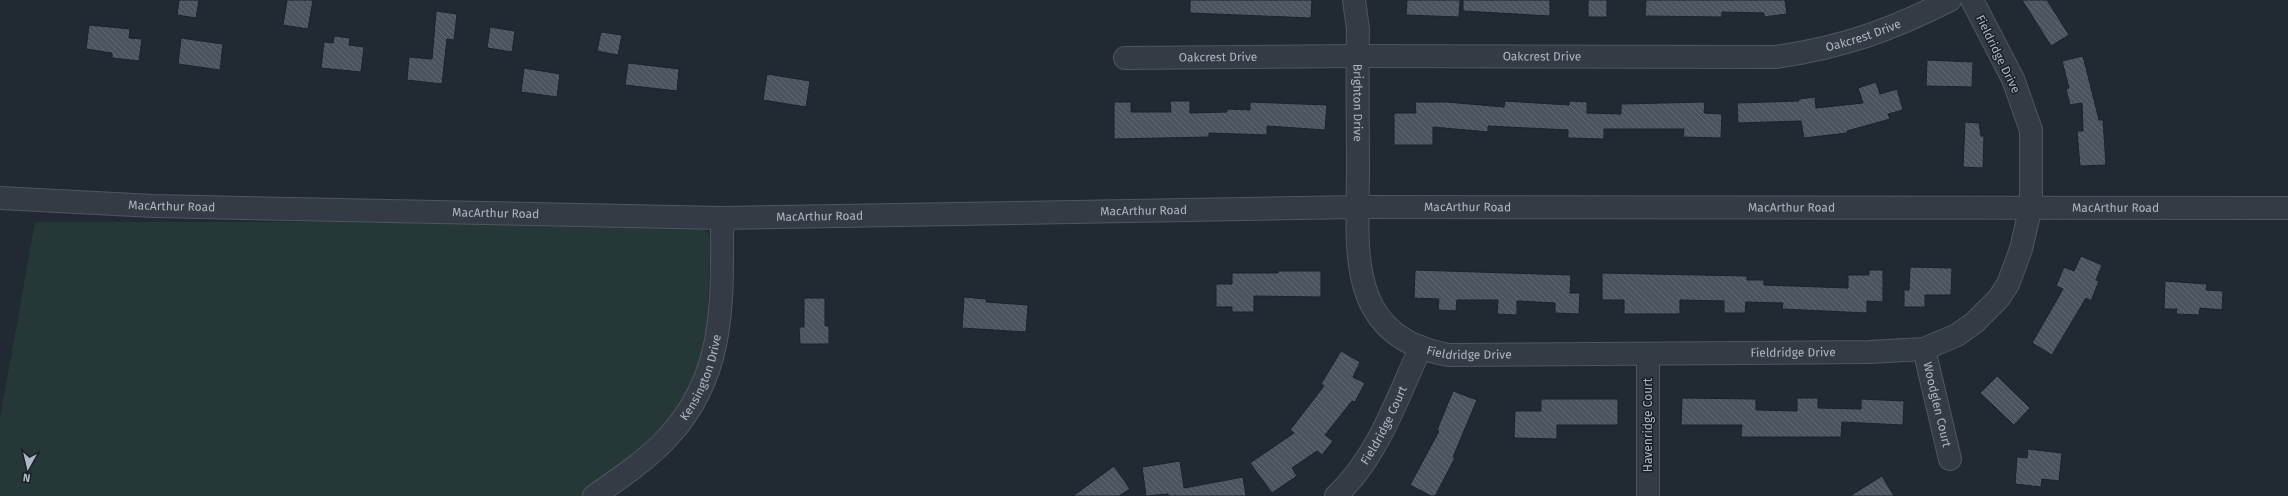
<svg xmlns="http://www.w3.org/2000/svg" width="2288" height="496" viewBox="0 0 2288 496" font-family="'Fira Sans',sans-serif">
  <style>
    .green { fill: #253736 }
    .building { fill: url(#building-back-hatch); stroke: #1b222a }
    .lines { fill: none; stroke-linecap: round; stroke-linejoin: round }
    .minor-casing { stroke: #4e565f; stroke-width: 24 }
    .minor { stroke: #343b44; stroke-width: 22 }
    .labels { text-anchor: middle; stroke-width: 3; stroke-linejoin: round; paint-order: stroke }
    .street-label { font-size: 12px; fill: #aeb6c1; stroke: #192028 }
  </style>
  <defs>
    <pattern id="building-back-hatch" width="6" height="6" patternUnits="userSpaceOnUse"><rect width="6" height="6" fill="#49545f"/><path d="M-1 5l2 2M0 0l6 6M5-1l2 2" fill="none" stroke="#616a74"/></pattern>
  </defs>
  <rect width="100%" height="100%" fill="#212933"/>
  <path class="green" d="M35,222H327L700,227L709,234L710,247L707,341L688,393L666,426L625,465L583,496H0V418Z"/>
  <g class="building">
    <path d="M179,0H199L196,18L177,15Z"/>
    <path d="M287,0H313L308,29L283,25Z"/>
    <path d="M1190,0H1312L1311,18L1190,13Z"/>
    <path d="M1407,0H1460L1459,17L1406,15Z"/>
    <path d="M1463,0H1550V16L1463,11Z"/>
    <rect x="1588" y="0" width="19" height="17"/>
    <path d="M1646,0H1785L1787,14L1764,17V13L1722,12V17L1645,16Z"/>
    <path d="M2022,0H2047L2069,35L2051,46Z"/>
    <path d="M436,11L457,14L454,40L447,39L442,84L407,80L409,57L432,59Z"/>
    <path d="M89,25L130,29L129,38L142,39L139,61L112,58V53L86,49Z"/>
    <path d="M490,27L515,31L512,52L487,48Z"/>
    <path d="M601,32L622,35L618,55L597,51Z"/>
    <path d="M334,36L350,38L349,45L364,47L361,72L321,68L324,42L333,43Z"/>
    <path d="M181,38L223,44L220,70L178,64Z"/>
    <path d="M2083,56L2099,120H2103L2106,165L2080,166L2077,131H2083L2082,103L2070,105L2066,89L2069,88L2062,61Z"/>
    <path d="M1927,60L1973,62L1972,87L1926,86Z"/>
    <path d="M628,63L679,69L677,91L625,85Z"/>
    <path d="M524,68L560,74L557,97L521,92Z"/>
    <path d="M767,74L810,81L806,107L763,100Z"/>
    <path d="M1876,82L1880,94L1897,89L1903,110L1888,114L1890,119L1847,131V133L1804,138L1801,121L1738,123L1737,103L1799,101V99L1815,97L1816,108L1863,103L1858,88Z"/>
    <path d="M1170,101H1190V113L1227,112V109L1250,110V102L1327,105L1325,130L1267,126V135L1209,133V137L1114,139V102H1131V112H1171Z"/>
    <path d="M1505,101L1569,105V101L1587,102V113L1621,114V104L1705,102L1704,113L1722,114L1721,138L1683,137L1684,129H1604V139L1568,138V130L1488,126V132L1433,127V145H1394V113H1416L1415,102H1447L1504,107Z"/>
    <path d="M1965,122L1979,123L1981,136H1984L1983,168L1963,167Z"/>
    <path d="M2081,256L2102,265L2096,280L2099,281L2091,301L2086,298L2052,355L2032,343L2063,289L2056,286L2064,267L2074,271Z"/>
    <path d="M1910,267L1952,268L1951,295H1925V307H1904V290H1909Z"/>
    <path d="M1415,270L1571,275L1570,293H1580L1579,314L1555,313V303L1517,301V315L1497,314L1498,300H1457L1456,311L1438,310L1439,299L1414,298Z"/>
    <path d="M1869,270H1883V302L1867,301V313L1782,309L1783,303L1746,302L1745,313H1724V301L1680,300V314H1624V300H1602V273L1747,276V280H1764V285L1848,288V275H1869Z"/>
    <path d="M1278,271H1321V297L1254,296V312H1232V307H1216V284H1232V273H1278Z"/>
    <path d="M2165,281L2207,284L2206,290L2223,291L2222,310L2200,308L2199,315L2176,314L2177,309H2164Z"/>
    <path d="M964,297L986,299V302L1028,305L1026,332L962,328Z"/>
    <path d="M804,298H825V326H829V344H800L799,327H804Z"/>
    <path d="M1341,351L1360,362L1353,377L1365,383L1355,402L1352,401L1325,435L1333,441L1322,455L1317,451L1292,468L1297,476L1272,493L1250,463L1294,433L1290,430L1324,386L1321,384Z"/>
    <path d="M1997,376L2030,408L2014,425L1980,393Z"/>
    <path d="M1453,391L1477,400L1453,457L1455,458L1435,496H1431L1410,485L1439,431L1437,430Z"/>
    <path d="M1682,398L1756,399V410L1797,411V398H1818V408L1861,409V399L1904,401L1903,425L1842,422L1841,437H1741L1742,425H1681Z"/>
    <path d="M1541,399H1618V425H1557V439L1514,438L1515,411H1541Z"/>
    <path d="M2028,449L2062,453L2059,481L2042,479L2041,487L2015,484L2017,457L2027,458Z"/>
    <path d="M1180,461L1184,488L1243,477L1246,496H1168V494L1146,496L1142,467Z"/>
    <path d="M1114,466L1130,489L1119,496H1073Z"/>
    <path d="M1882,476L1894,496H1850Z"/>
  </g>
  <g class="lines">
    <defs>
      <g id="minor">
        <path id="s1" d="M1354,0L1358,29C1357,76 1358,122 1358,169C1358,249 1344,337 1449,355L1869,352L1924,349L1957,335L1974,323L1999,298L2008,284L2021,249L2031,206V130L2013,79L1972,0"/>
        <path id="s2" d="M1125,58L1357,56L1775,57C1841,48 1891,30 1950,0"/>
        <path id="s3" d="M0,198L153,206L722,218L1358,207L2288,208"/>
        <path id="s4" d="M1924,349L1950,459"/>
        <path d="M1648,354V496"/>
        <path id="s5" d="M594,496C620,478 647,460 668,437C727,374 722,298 722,218"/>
        <path id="s6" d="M1336,496C1379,455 1396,400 1421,347"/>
      </g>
    </defs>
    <use href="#minor" class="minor-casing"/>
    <use href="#minor" class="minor"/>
  </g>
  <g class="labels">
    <g class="street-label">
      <text dy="4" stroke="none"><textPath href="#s2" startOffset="741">Oakcrest Drive</textPath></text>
      <text transform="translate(1998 54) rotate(64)" y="4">Fieldridge Drive</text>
      <text dy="4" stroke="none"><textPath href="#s2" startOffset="417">Oakcrest Drive</textPath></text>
      <text dy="4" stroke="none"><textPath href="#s2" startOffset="93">Oakcrest Drive</textPath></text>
      <text dy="4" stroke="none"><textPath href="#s1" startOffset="103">Brighton Drive</textPath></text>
      <text dy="4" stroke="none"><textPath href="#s3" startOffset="172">MacArthur Road</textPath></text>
      <text dy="4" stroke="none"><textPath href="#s3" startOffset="1792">MacArthur Road</textPath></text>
      <text dy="4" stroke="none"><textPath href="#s3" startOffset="1468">MacArthur Road</textPath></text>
      <text dy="4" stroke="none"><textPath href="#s3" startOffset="2116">MacArthur Road</textPath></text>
      <text dy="4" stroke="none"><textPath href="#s3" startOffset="1144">MacArthur Road</textPath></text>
      <text dy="4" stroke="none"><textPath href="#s3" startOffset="496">MacArthur Road</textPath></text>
      <text dy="4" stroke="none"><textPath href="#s3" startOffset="820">MacArthur Road</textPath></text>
      <text dy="4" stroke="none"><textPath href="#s1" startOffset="423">Fieldridge Drive</textPath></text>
      <text dy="4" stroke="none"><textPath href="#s1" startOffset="747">Fieldridge Drive</textPath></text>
      <text dy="4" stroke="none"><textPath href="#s5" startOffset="164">Kensington Drive</textPath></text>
      <text dy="4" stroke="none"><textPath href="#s4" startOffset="57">Woodglen Court</textPath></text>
      <text dy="4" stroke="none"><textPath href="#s6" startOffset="86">Fieldridge Court</textPath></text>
      <text transform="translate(1648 425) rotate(-90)" y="4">Havenridge Court</text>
    </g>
  </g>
  <g transform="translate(28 468) rotate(188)" stroke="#192028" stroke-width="3" paint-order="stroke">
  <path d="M0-3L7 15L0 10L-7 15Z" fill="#aeb6c1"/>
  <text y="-6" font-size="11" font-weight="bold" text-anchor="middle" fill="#aeb6c1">N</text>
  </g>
</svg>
